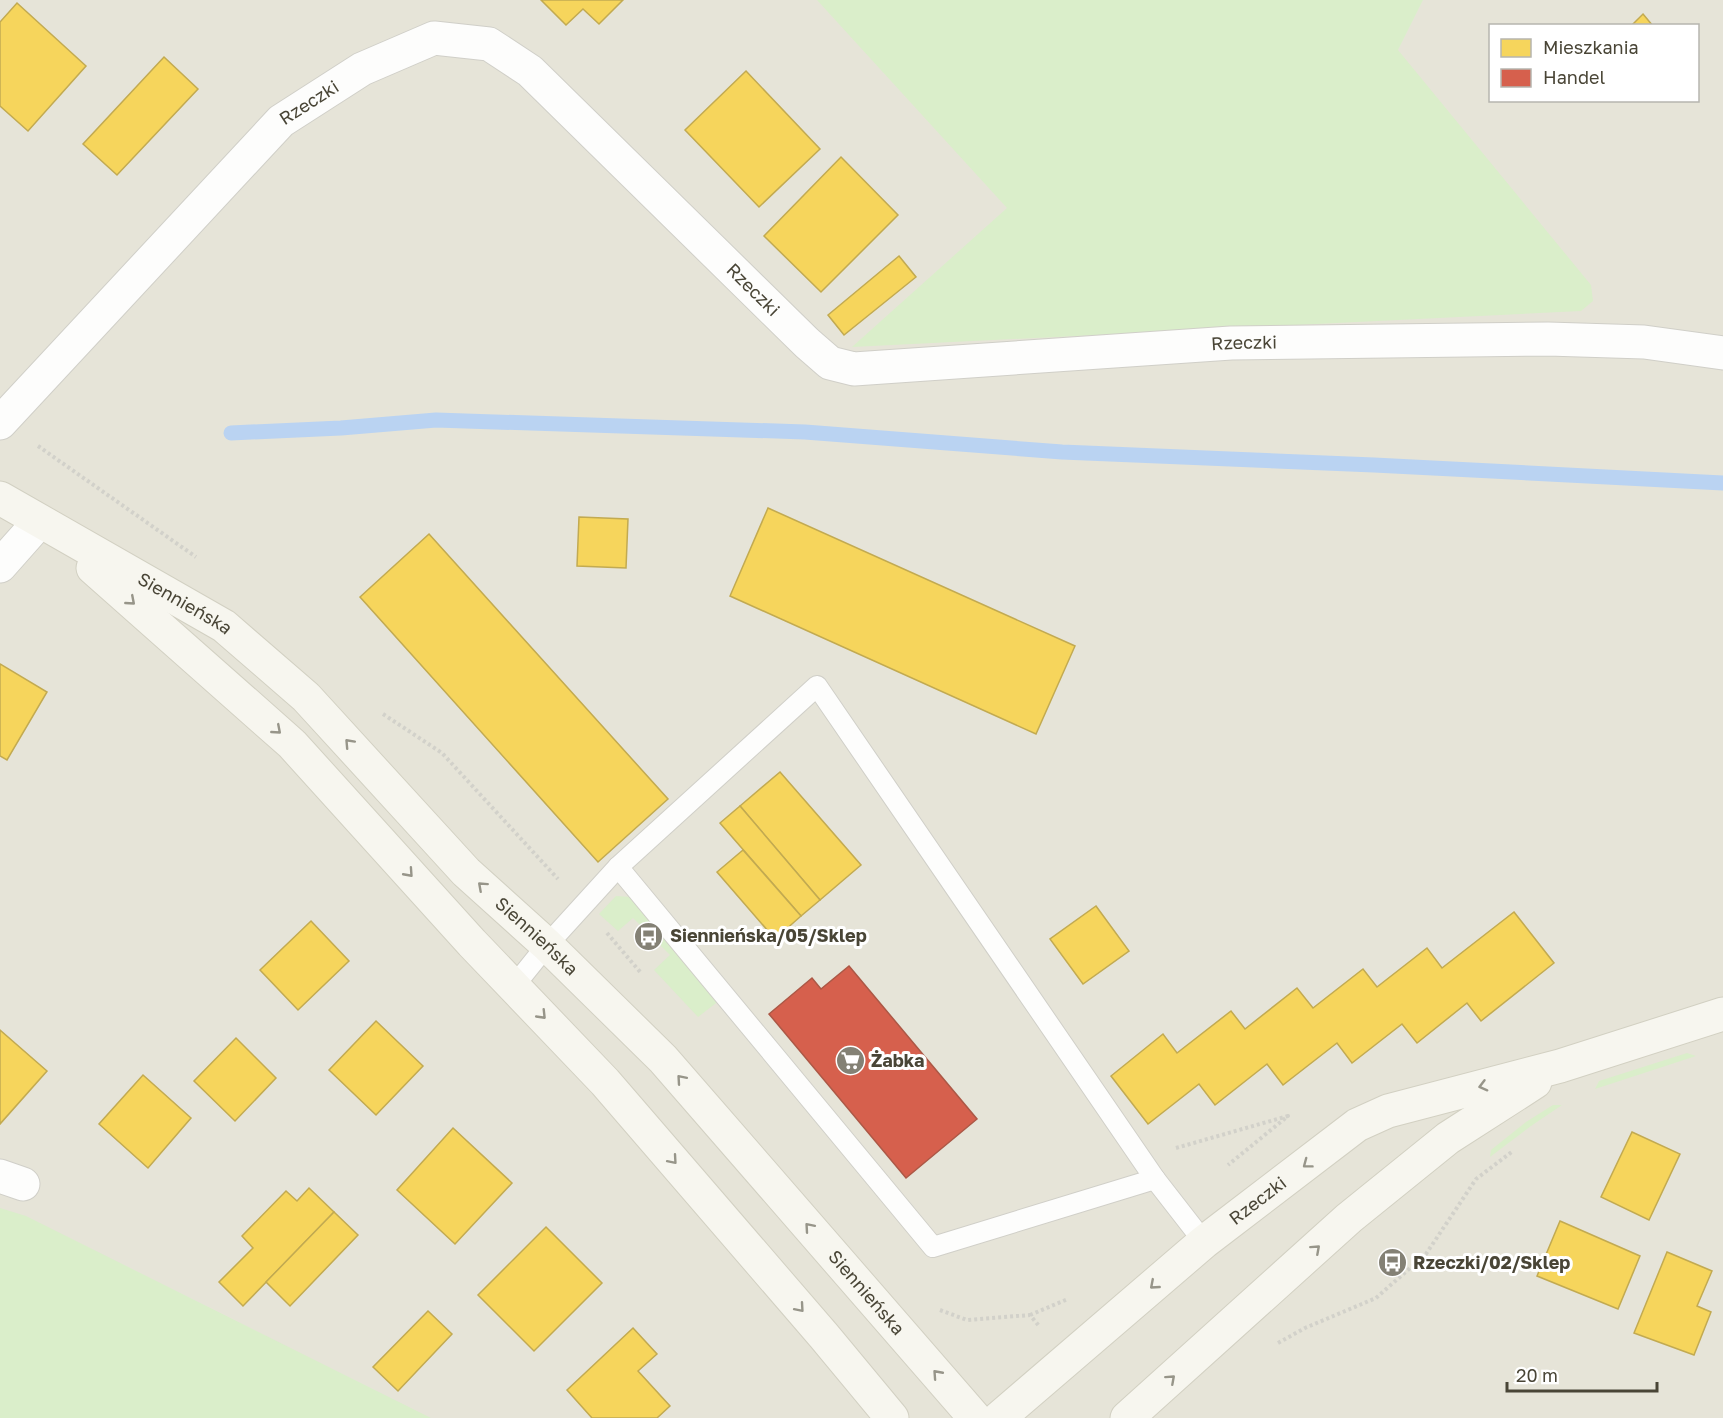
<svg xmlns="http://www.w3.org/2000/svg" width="1723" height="1418" viewBox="0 0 1723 1418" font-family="'Golos Text',sans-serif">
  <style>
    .residential { fill: #e6e4d8; fill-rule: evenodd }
    .green { fill: #daeeca }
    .homes { fill: #f6d55c; stroke: #c2aa51; stroke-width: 1.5 }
    .shops { fill: #d6604d; stroke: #ac5846; stroke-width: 1.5 }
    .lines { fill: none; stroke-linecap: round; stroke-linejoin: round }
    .stream { stroke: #bad3f2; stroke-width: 15 }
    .lane-casing { stroke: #d0cfc8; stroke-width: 22 }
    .street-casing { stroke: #d0cfc8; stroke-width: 35 }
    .secondary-casing { stroke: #d2d0c2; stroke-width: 35 }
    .path { stroke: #d2d1ca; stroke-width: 4; stroke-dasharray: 3 3; stroke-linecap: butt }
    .lane { stroke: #fdfdfc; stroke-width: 20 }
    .street { stroke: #fdfdfc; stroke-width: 33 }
    .secondary { stroke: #f7f6ef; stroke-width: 33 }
    .oneway { stroke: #979589 }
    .labels { text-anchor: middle; stroke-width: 6; stroke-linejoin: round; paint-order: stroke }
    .street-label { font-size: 18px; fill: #494536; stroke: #fff }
    .poi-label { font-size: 18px; font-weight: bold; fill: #494536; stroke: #fff; text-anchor: start }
  </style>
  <rect width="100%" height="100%" fill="#f2f1eb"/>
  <path class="residential" d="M0,0H1723V1418H0ZM1490,26H1698V100H1490Z"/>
  <g class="green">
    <path d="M817,0H1423L1398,50L1591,285L1593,301L1581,311L852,347L1007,208Z"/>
    <path d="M616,896L632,897L720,1000L698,1017L654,970L670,955L633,918L618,931L599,914Z"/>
    <path d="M1687,1053L1696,1056L1595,1089L1599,1081Z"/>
    <path d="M1553,1105H1562L1531,1126L1490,1157L1491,1150L1526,1122Z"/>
    <path d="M0,1208L26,1216L431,1418H0Z"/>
  </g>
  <g class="homes">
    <path d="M541,0H623L599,24L583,9L566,25Z"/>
    <path d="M17,3L86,66L28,131L0,106V22Z"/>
    <path d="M1643,14L1653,26H1631Z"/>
    <path d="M164,57L198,89L117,175L83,144Z"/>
    <path d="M746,71L820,149L759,207L685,130Z"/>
    <path d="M841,157L898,215L821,292L764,236Z"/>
    <path d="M899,256L916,277L844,335L828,315Z"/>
    <path d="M768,508L1075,646L1036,734L730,596Z"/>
    <path d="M579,517L628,519L626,568L577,566Z"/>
    <path d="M429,534L668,799L598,862L360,597Z"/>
    <path d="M0,664L47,692L7,760L0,756Z"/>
    <path d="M780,772L861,865L820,900L740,806Z"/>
    <path d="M740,806L820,900L801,916L720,823Z"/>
    <path d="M743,850L801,916L775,939L717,872Z"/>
    <path d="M1096,906L1129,951L1083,984L1050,939Z"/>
    <path d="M1514,912L1554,963L1481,1021L1467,1003L1417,1043L1402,1024L1352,1063L1337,1043L1283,1085L1267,1064L1215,1105L1199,1084L1148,1124L1111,1076L1163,1034L1177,1053L1231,1011L1245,1029L1297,988L1313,1008L1363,969L1377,987L1427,948L1442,968Z"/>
    <path d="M311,921L349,961L298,1010L260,970Z"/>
    <path d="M376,1021L423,1066L376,1115L329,1070Z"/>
    <path d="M0,1030L47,1071L0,1124Z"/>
    <path d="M236,1038L276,1078L235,1121L194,1081Z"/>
    <path d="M143,1075L191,1118L148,1168L99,1124Z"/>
    <path d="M453,1128L512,1183L455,1244L397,1190Z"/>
    <path d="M1632,1132L1680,1154L1649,1220L1601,1197Z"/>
    <path d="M309,1188L334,1212L243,1306L219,1282L253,1248L242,1236L286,1191L297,1201Z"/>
    <path d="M334,1212L358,1235L290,1306L266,1282Z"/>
    <path d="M1560,1221L1640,1256L1618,1309L1537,1276Z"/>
    <path d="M546,1227L602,1283L534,1351L478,1295Z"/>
    <path d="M1667,1252L1712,1271L1697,1306L1711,1312L1694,1355L1634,1333Z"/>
    <path d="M428,1311L452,1334L398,1391L373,1367Z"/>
    <path d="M633,1328L657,1354L638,1371L670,1406L657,1418H592L567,1390Z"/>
  </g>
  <path class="shops" d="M849,966L977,1119L906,1178L769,1014L812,978L821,989Z"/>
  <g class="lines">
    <path class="stream" d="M231,433L341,428L436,420L805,432L1062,452L1374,465L1723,483"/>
    <defs>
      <g id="lane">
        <path d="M618,867L933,1247L1155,1179L1204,1242"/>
        <path d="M514,986L547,945L618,867L817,686L1155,1179"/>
      </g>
      <g id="street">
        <path id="s1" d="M0,423L281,121L362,69L434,38L489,44L530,71L807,343L830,363L854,369L1231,343L1548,339L1644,342L1723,353"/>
        <path d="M0,566L39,522"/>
        <path d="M0,1176L23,1184"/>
      </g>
      <g id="secondary">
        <path id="s2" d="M0,498L224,626L306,697L466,872L547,945L663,1059L975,1418"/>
        <path d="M93,568L292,744L472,943L605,1082L824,1336L892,1418"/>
        <path id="s3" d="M999,1418L1204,1242L1357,1125L1388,1111L1560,1066L1723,1014"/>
        <path d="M1127,1418L1349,1218L1448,1138L1535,1082"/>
      </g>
    </defs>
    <use href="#lane" class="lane-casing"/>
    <use href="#street" class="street-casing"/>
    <use href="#secondary" class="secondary-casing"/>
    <g class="path">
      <path d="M38,446L196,557"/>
      <path d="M383,714L442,753L558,879"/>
      <path d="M607,933L641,973"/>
      <path d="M1176,1148L1288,1116L1228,1165"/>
      <path d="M940,1310L967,1320L1030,1315L1039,1326"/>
      <path d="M1030,1315L1068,1299"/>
      <path d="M1278,1343L1305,1328L1376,1298L1426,1254L1476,1179L1513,1151"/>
    </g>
    <use href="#lane" class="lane"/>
    <use href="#street" class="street"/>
    <use href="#secondary" class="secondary"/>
  </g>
  <defs><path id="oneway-chevron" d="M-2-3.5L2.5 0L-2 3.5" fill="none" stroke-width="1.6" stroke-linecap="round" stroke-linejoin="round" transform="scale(1.5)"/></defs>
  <g class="oneway">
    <use href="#oneway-chevron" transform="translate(131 601) rotate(41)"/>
    <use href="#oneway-chevron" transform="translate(277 730) rotate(41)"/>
    <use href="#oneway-chevron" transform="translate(349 743) rotate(-133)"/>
    <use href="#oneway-chevron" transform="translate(409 873) rotate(48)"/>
    <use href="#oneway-chevron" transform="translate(482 886) rotate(-138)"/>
    <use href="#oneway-chevron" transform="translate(542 1015) rotate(46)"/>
    <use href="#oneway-chevron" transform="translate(681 1079) rotate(-131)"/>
    <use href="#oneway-chevron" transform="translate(1483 1086) rotate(165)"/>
    <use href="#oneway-chevron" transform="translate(673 1160) rotate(49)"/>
    <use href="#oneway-chevron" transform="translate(1307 1164) rotate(143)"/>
    <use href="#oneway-chevron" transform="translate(809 1227) rotate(-131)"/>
    <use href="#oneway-chevron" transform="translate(1316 1249) rotate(-42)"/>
    <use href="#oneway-chevron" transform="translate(1154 1285) rotate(139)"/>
    <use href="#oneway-chevron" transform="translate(800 1308) rotate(49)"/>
    <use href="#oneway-chevron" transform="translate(937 1374) rotate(-132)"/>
    <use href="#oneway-chevron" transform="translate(1171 1379) rotate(-42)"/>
  </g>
  <defs>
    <symbol id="bus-disc" viewBox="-11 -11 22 22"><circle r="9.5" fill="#848175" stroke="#fff"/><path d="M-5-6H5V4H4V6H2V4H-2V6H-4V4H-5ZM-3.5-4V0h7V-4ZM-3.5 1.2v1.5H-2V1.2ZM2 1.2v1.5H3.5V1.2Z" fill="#fff"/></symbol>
    <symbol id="supermarket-disc" viewBox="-11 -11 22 22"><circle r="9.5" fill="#848175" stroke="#fff"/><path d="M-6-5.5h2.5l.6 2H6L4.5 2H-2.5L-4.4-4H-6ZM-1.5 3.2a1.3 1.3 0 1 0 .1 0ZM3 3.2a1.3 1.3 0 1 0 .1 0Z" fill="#fff"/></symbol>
  </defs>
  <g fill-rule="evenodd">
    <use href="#bus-disc" x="632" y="920" width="33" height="33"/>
    <use href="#supermarket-disc" x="834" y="1044" width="33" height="33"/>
    <use href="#bus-disc" x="1376" y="1246" width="33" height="33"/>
  </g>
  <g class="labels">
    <g class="street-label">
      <text dy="6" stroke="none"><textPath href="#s1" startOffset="446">Rzeczki</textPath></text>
      <text dy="6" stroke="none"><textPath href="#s1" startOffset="1004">Rzeczki</textPath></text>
      <text dy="6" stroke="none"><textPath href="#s1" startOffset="1526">Rzeczki</textPath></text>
      <text dy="6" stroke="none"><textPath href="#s2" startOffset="213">Siennieńska</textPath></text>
      <text dy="6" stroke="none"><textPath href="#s2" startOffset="699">Siennieńska</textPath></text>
      <text dy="6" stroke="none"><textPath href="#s3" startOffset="338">Rzeczki</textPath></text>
      <text dy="6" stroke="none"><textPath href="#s2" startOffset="1185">Siennieńska</textPath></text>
    </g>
    <g class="poi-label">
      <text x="670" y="942">Siennieńska/05/Sklep</text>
      <text x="871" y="1067">Żabka</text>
      <text x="1413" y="1269">Rzeczki/02/Sklep</text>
    </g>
  </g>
  <rect x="1489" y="24" width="210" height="78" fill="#ffffff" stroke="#b6b5af" stroke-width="1.5"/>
  <rect x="1501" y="39" width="30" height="18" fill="#f6d55c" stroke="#b6b5af" stroke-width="1.5"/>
  <text x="1543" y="54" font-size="18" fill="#494536">Mieszkania</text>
  <rect x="1501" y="69" width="30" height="18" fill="#d6604d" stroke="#b6b5af" stroke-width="1.5"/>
  <text x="1543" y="84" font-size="18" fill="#494536">Handel</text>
  <path d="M1507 1382v9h150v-9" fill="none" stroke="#494536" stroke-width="3"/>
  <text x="1516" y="1382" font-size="18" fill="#494536" stroke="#ffffff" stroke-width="4.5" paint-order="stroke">20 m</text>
</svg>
